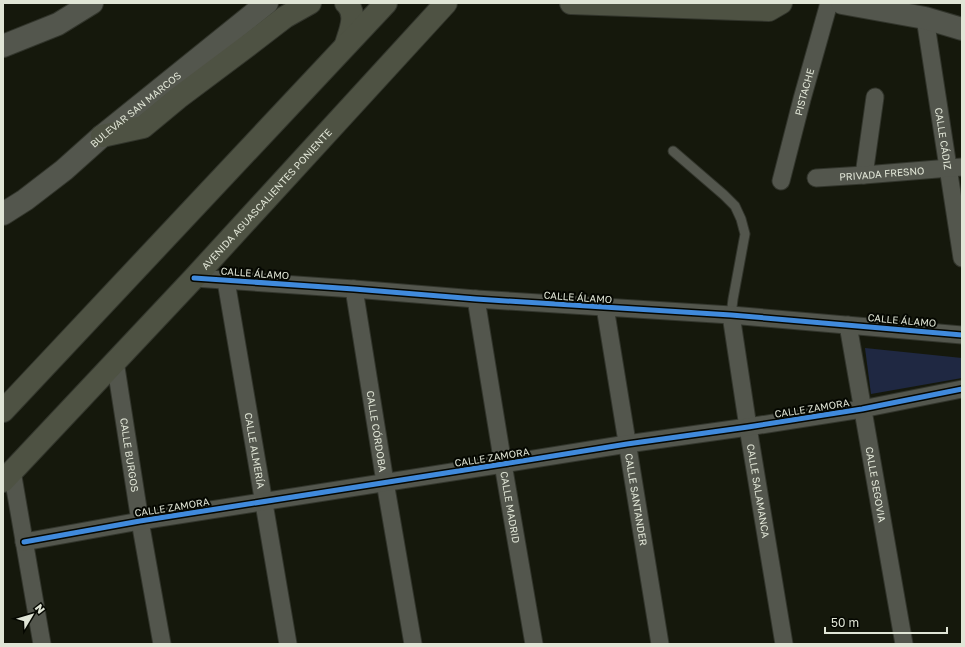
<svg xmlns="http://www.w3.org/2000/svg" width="965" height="647" viewBox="0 0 965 647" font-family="'Golos Text',sans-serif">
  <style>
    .green { fill: #1f2842 }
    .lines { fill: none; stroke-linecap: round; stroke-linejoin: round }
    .service-casing { stroke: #32352c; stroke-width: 11 }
    .minor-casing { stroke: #32352c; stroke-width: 19 }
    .tertiary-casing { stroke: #32352c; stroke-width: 24 }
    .primary-casing { stroke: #32352c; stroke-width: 24 }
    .service { stroke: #53564d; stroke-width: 9 }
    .minor { stroke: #53564d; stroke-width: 17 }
    .tertiary { stroke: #53564d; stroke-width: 22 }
    .primary { stroke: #4e5243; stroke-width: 22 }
    .cycleway-casing { stroke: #050701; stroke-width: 8 }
    .cycleway { stroke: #408adc; stroke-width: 5 }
    .labels { text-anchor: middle; stroke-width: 4; stroke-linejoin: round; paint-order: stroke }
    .street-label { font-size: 10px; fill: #e0e5d6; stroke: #050701 }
  </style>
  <rect width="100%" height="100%" fill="#15180c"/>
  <path class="green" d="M865,348L962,358V378L871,394Z"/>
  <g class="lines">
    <defs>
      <path id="service" d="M673,151L724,195L735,206L741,219L745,234L733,299L731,315"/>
      <g id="minor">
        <path id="s1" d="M925,18L962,258"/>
        <path d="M864,175L875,97"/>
        <path id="s2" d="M816,178L864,175L962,167"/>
        <path id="s3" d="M781,181L802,99L829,3"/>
        <path d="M194,278L354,289L476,299L731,315L962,335"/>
        <path id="s4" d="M226,281L288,644"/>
        <path id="s5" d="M354,289L385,482L413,644"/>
        <path id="s6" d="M476,299L503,464L534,644"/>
        <path id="s7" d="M605,307L660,644"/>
        <path id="s8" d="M731,315L748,427L784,644"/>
        <path id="s9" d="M848,325L904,644"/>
        <path id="s10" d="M115,361L140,521L162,644"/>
        <path d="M12,471L42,644"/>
        <path d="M24,542L140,521L503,464L627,444L748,427L862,409L962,389"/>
      </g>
      <g id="tertiary">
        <path d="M842,3L925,18L962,29"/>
        <path d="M3,46L58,24L92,3"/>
        <path id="s11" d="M3,214L25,200L64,170L102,136L267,3"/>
      </g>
      <g id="primary">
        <path d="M346,3C358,14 350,31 346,44"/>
        <path d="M571,3L738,9L769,10L781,3"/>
        <path d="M102,136L143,127L178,98L250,44L285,17L310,3"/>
        <path d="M3,411L386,3"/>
        <path id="s12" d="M3,481L194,278L446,3"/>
      </g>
    </defs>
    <use href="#service" class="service-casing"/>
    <use href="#minor" class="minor-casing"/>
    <use href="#tertiary" class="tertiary-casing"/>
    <use href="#primary" class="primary-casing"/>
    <use href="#service" class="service"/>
    <use href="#minor" class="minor"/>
    <use href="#tertiary" class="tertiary"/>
    <use href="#primary" class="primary"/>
    <defs>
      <g id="cycleway">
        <path d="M194,278L354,289L476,299L731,315L962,335"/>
        <path d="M24,542L140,521L503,464L627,444L748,427L862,409L962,389"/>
      </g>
    </defs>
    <use href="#cycleway" class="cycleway-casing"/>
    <use href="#cycleway" class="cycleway"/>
  </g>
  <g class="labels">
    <g class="street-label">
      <text dy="4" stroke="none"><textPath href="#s3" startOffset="92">PISTACHE</textPath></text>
      <text dy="4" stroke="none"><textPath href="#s11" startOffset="169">BULEVAR SAN MARCOS</textPath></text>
      <text dy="4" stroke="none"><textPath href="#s1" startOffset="122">CALLE CÁDIZ</textPath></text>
      <text dy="4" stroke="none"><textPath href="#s2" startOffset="66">PRIVADA FRESNO</textPath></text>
      <text dy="4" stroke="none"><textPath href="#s12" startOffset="386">AVENIDA AGUASCALIENTES PONIENTE</textPath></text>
      <text transform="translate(255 273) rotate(4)" y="4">CALLE ÁLAMO</text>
      <text transform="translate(578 297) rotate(4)" y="4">CALLE ÁLAMO</text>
      <text transform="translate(902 320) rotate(5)" y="4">CALLE ÁLAMO</text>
      <text transform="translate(812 408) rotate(-9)" y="4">CALLE ZAMORA</text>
      <text dy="4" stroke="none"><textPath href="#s5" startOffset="144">CALLE CÓRDOBA</textPath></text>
      <text dy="4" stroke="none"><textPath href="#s4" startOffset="172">CALLE ALMERÍA</textPath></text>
      <text dy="4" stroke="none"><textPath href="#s10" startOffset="95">CALLE BURGOS</textPath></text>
      <text transform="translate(492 457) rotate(-9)" y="4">CALLE ZAMORA</text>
      <text dy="4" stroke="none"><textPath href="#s9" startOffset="162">CALLE SEGOVIA</textPath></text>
      <text dy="4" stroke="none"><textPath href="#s8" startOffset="178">CALLE SALAMANCA</textPath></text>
      <text dy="4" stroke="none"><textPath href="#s7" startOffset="195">CALLE SANTANDER</textPath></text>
      <text transform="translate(172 507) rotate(-9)" y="4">CALLE ZAMORA</text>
      <text dy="4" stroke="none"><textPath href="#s6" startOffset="211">CALLE MADRID</textPath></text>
    </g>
  </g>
  <rect width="965" height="647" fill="none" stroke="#e0e5d6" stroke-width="8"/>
  <g transform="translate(32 615) rotate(52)" stroke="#050701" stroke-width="3" paint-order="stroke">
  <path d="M0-3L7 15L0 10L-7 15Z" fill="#e0e5d6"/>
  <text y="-6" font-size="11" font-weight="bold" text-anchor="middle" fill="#e0e5d6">N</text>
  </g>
  <path d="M825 627v6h122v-6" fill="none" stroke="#e0e5d6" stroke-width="2"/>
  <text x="831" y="627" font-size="12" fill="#e0e5d6" stroke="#050701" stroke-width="3" paint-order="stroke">50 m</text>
</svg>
